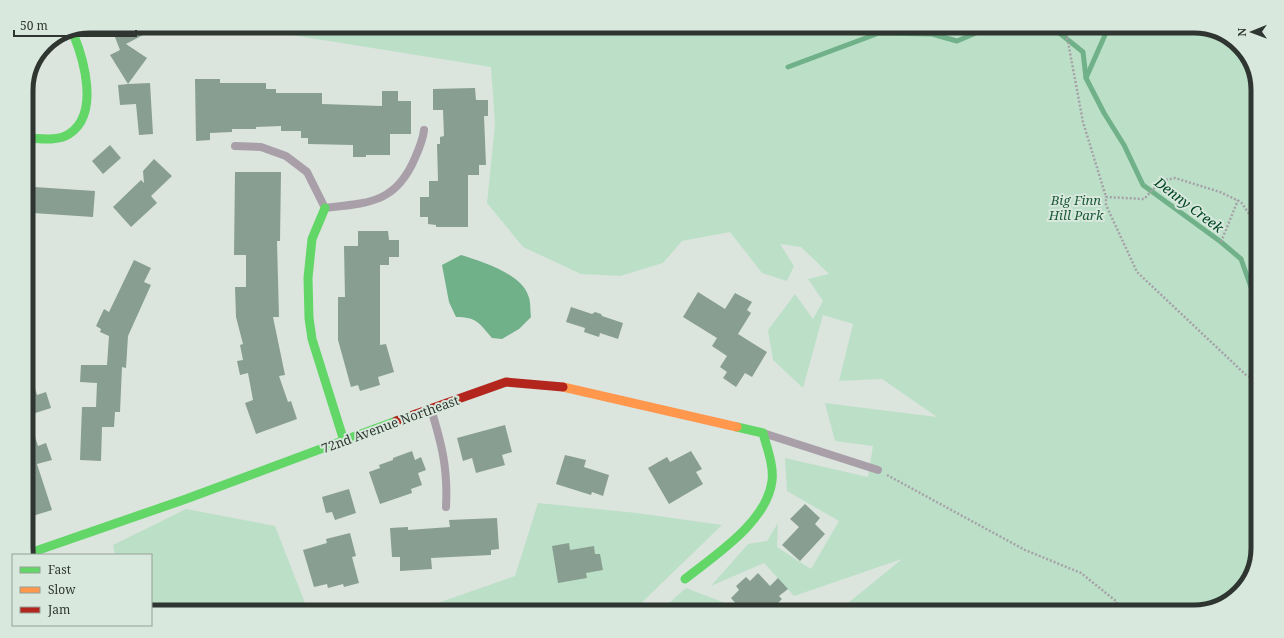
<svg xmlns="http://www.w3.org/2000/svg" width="1284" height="638" viewBox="0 0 1284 638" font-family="'Noto Serif',serif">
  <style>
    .green { fill: #bce0c7 }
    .water { fill: #70b189 }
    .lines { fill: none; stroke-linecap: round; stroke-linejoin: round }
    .stream { stroke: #70b189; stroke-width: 5 }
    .building { fill: #889e91 }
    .path { stroke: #a6a1a8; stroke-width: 2.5; stroke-dasharray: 2 2; stroke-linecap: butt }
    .lane { stroke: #a89fa9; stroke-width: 8 }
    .fast { stroke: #63d668; stroke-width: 9 }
    .slow { stroke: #ff974d; stroke-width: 9 }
    .jam { stroke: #b3261e; stroke-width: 9 }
    .labels { text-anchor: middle; stroke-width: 4; stroke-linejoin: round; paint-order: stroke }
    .park-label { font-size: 13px; font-style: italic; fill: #1a5a36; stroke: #d9e8dd }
    .street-label { font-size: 13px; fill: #2f3531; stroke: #d9e8dd }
    .water-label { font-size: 14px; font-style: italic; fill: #004724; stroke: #d9e8dd }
    .rim { fill: none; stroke: #2f3531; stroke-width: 5 }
  </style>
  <rect width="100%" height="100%" fill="#dce4de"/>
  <g class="green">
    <path d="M235,26H1194L1222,33L1247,55L1258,86V548L1251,576L1229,601L1194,612H837L902,559L794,596L764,563L711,586L748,544L767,541L778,523L777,547L811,569L839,521L787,491L785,458L868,477L873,446L835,441L825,403L937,417L882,379L839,381L853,324L823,315L803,388L773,360L768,330L795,294L813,319L823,301L808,279L829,274L801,247L780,244L794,266L787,281L762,273L730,232L682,241L663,263L620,276L581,274L523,247L487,203L495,124L491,67Z"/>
    <path d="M538,503L637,513L722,525L632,612H412L515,576Z"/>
    <path d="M186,509L275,526L305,603L364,612H151V555H115L113,545Z"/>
    <path d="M686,588L725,603L715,612H659Z"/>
  </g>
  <path class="water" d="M461,255C481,261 521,274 528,295C531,301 530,310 531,317L519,329L502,339L492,338C479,323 477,317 456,317L449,302L442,265Z"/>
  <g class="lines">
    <g class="stream">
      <path d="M1036,26L1052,27L1083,52L1086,78"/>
      <path d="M1109,26L1086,78L1104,113L1124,145L1143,185L1221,242L1241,259L1252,290V331L1258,335"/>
      <path d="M788,67L879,33L932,34L957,41L990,27L1014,26"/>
    </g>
  </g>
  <g class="building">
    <path d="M125,26H160L126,44L147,58L128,84L150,83L153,134L139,135L136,104L120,105L118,85L128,84L110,55L120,50L113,32Z"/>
    <path d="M195,79H220V83H266V89H276V93H322V104L382,106V91H398V101H411V134H390V155H366V157H353V145L308,144V138H301V131H281V126L256,127V129H232V132L210,133V140L196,141Z"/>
    <path d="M475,88L476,100H488V116H484L486,165H479V175H468V227H436V225L428,224V217H420V197H429V181H438L437,144H440V137L444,136L443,110H433V89Z"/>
    <path d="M110,145L121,158L103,174L92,161Z"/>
    <path d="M154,159L172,176L151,196L157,203L131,227L113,207L141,180L144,183L143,171Z"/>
    <path d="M235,172H281L280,241H277L279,317H273L285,375L279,376L288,402L291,401L297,419L256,434L245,403L253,400L248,373L240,375L237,361L243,360L240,345L243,344L236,317L235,287H246V255H234Z"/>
    <path d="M34,187L95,191L93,217L33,213Z"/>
    <path d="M358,231H388L389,240H399V257H389V265H380V345L386,344L394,372L378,377L380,385L360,391L358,385L351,387L338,340V297H345L344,246H358Z"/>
    <path d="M134,260L151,268L144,282L151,285L128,336L126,368L122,367L120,412H115L114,427H102L101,461L80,460L82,407H96L97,383L80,382L81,365H107L109,336L100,332L101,329L96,326L104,309L109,312Z"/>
    <path d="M698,292L725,309L735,293L752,302L747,310L751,313L738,334L767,352L752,377L745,373L736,387L723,378L727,372L720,367L727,356L712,346L717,338L683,317Z"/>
    <path d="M571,307L592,314L595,312L601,314L602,316L623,323L618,339L600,333L599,337L584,332L585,328L566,322Z"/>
    <path d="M26,370H29L37,395L46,392L51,408L26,416Z"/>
    <path d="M26,418H29L38,446L46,443L52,460L37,464L52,510L26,518Z"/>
    <path d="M505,425L512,452L502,455L505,465L476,473L472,458L463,461L457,438Z"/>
    <path d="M412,451L415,460L421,457L426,470L418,473L422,485L411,489L412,493L380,504L369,472L380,468L379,465L393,460V458Z"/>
    <path d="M691,451L702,469L696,472L703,484L669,504L648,468L667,457L670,462Z"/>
    <path d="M565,455L586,460L584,467L609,475L603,496L592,492L591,495L556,484Z"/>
    <path d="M349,489L356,513L335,520L332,512L326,513L322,497Z"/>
    <path d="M805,504L820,518L815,524L825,534L800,561L782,545L799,527L790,519Z"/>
    <path d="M497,518L499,549L491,550V555L431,558L432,569L400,571V557H392L390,528L408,527V530L450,527L449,520Z"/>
    <path d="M350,533L356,556L352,557L359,583L344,587L343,584L328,588L327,584L314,587L303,550L327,543L326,539Z"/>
    <path d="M569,543L570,550L594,546L595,554H600L603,570L586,573L587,578L558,583L552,546Z"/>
    <path d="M758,573L770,586L778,578L788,589L779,596L782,599L769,612H728L737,605L731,598L739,590L736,586L746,577L750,581Z"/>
  </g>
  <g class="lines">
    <g class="path">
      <path d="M1065,26L1083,122L1106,197"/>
      <path d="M1258,227L1241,202L1220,192L1175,178L1161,181L1144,199L1106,197V205L1137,272L1246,375L1258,381"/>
      <path d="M1221,242L1238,200"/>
      <path d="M887,475L1025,550L1081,573L1117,602L1114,612"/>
    </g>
    <g class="lane">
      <path d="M235,146L261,147L286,156L307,172L325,208C369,203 396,203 415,158C419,149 423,140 424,130"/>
      <path d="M431,409C442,445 448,469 446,507"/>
      <path d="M766,434L878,470"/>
    </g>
    <g class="fast">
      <path d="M26,138C39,138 57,142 69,134C100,114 84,60 73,33"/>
      <path d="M325,208L312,239L308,278L309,318L312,339L344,441"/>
      <path d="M27,554L186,499L396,421"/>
      <path d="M685,579C715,555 767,522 772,481C774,466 767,448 763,433L737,427"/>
    </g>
    <path class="slow" d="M563,387L737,427"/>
    <path class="jam" d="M396,421L506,382L563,387"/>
  </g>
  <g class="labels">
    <g class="park-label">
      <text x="1076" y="205">Big Finn<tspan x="1076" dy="15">Hill Park</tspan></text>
    </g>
    <g class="street-label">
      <text transform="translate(390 424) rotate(-20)" y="5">72nd Avenue Northeast</text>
    </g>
    <g class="water-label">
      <text transform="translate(1189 205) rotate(37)" y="5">Denny Creek</text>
    </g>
  </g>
  <path d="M0 0H1284V638H0ZM90 33H1194A57 57 0 0 1 1251 90V548A57 57 0 0 1 1194 605H90A57 57 0 0 1 33 548V90A57 57 0 0 1 90 33Z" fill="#d9e8dd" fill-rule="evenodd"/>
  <path class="rim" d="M90 33H1194A57 57 0 0 1 1251 90V548A57 57 0 0 1 1194 605H90A57 57 0 0 1 33 548V90A57 57 0 0 1 90 33Z"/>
  <rect x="12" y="554" width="140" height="72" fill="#d9e8dd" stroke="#95a098"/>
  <rect x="20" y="567" width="20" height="6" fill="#63d668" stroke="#95a098"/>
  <text x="48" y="574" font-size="12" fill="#2f3531">Fast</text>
  <rect x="20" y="587" width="20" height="6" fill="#ff974d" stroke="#95a098"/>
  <text x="48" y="594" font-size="12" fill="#2f3531">Slow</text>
  <rect x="20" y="607" width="20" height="6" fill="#b3261e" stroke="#95a098"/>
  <text x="48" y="614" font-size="12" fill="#2f3531">Jam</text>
  <g transform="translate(1252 32) rotate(269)" stroke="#d9e8dd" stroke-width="3" paint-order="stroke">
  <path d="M0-3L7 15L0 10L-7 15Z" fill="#2f3531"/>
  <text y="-6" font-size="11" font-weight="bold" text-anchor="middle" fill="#2f3531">N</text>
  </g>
  <path d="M14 30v6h122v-6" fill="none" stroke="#2f3531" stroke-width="2"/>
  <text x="20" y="30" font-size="12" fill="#2f3531" stroke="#d9e8dd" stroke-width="3" paint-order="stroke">50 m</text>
</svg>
